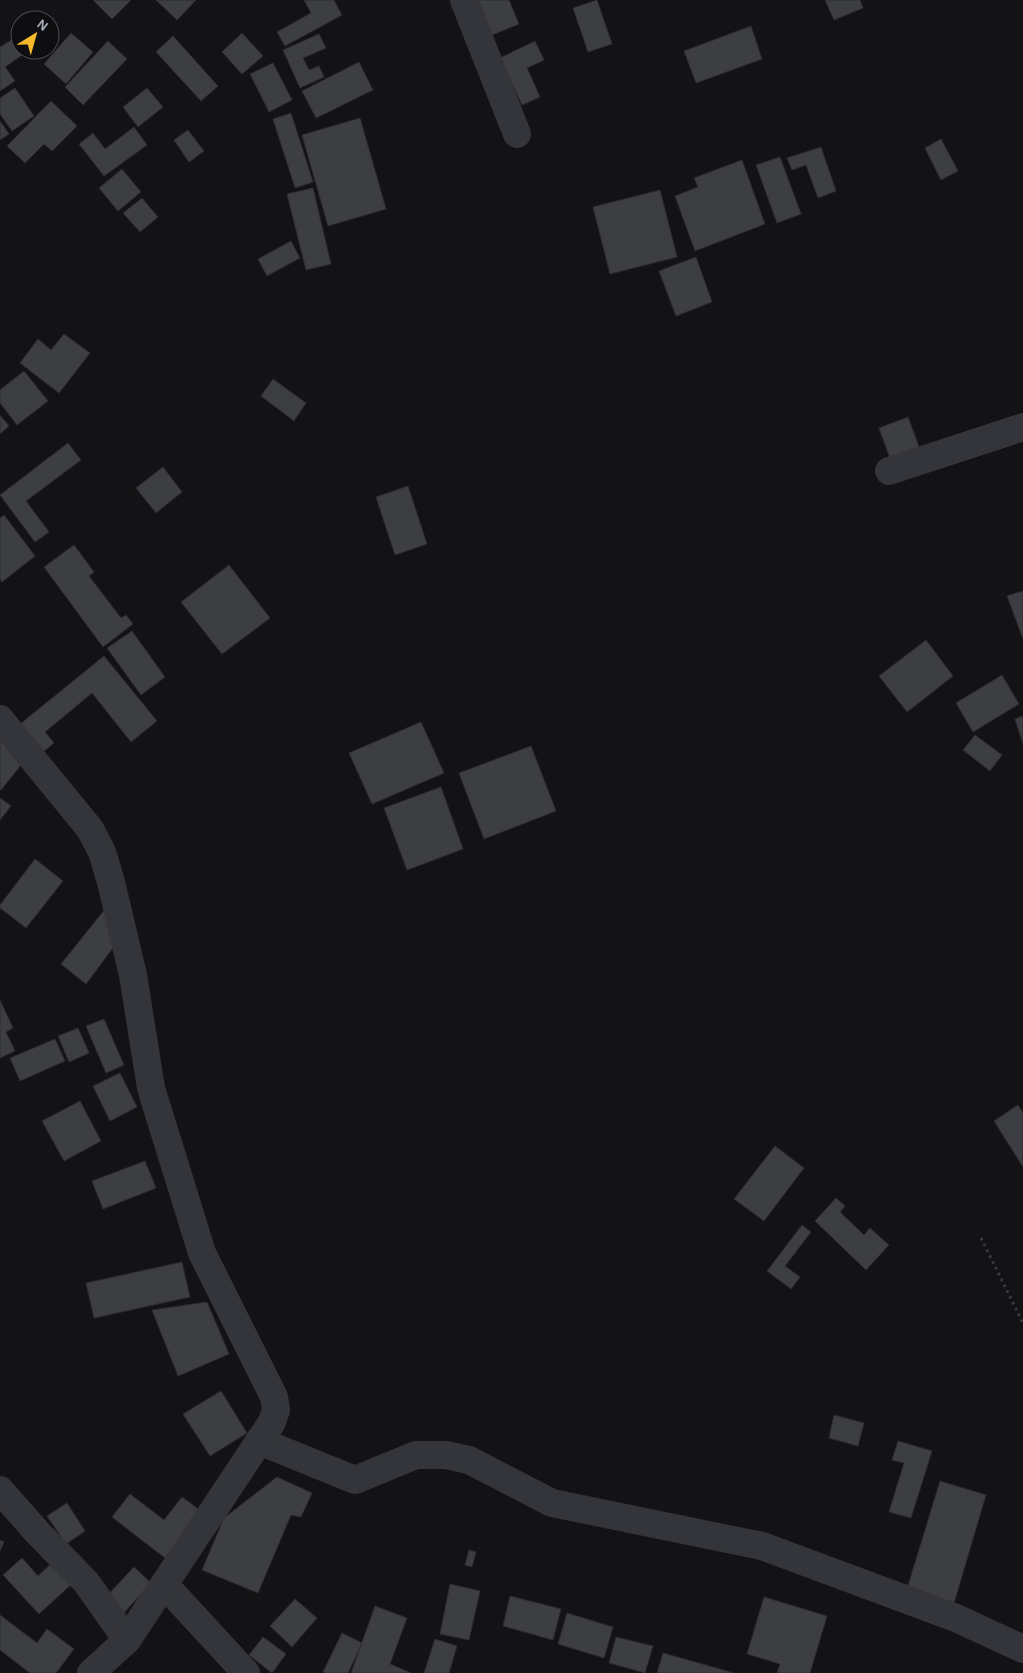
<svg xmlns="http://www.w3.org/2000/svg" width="1023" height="1673" viewBox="0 0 1023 1673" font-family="'Alegreya Sans',sans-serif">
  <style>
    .building { fill: #3d3e42; stroke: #2d2d31 }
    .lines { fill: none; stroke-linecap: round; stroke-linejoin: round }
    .path { stroke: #3a3b41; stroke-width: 3; stroke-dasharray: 2.5 4; stroke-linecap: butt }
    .minor { stroke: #34353a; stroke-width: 28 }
    .tertiary { stroke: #34353a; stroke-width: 28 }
  </style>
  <rect width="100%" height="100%" fill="#131315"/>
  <g class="building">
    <path d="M93,0H131L112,19Z"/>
    <path d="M156,0H196L177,20Z"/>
    <path d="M304,0H334L342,15L285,46L277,32L311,13Z"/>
    <path d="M477,0H509L519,24L492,35Z"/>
    <path d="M597,0L612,44L588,52L573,8Z"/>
    <path d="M825,0H860L863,8L834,20Z"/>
    <path d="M751,26L762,59L696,83L684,51Z"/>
    <path d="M71,33L93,52L66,84L44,64Z"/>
    <path d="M242,33L263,56L242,74L222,52Z"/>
    <path d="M319,34L326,48L303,58L309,70L319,66L324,77L300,88L283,50Z"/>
    <path d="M18,36L20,39V50L28,51L5,67L15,81L0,91V47Z"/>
    <path d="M173,36L218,86L201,101L156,52Z"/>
    <path d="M108,41L127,59L83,105L65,87Z"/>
    <path d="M535,41L544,60L527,68L540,97L522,105L500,58Z"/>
    <path d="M359,62L373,90L316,118L302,91Z"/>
    <path d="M273,63L292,100L269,112L250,74Z"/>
    <path d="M15,88L34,116L12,131L0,114V98Z"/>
    <path d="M147,88L163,107L138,127L123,107Z"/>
    <path d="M51,101L77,126L52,151L44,144L25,163L7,146Z"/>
    <path d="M291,113L313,182L295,188L273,119Z"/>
    <path d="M360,118L386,209L328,226L302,135Z"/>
    <path d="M0,121L9,134L0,140Z"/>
    <path d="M134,127L147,145L104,176L79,144L93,133L105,149Z"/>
    <path d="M188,130L204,151L189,162L174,140Z"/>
    <path d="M941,139L958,171L941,180L925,148Z"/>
    <path d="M821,147L836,191L818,198L806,165L792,170L787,158Z"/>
    <path d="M780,157L801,214L777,223L756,165Z"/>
    <path d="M742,160L765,224L695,251L675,196L698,187L694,178Z"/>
    <path d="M122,169L141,192L118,211L99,188Z"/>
    <path d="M313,188L331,264L306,270L287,194Z"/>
    <path d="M660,190L677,257L610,274L593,207Z"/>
    <path d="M142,198L158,217L140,232L123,213Z"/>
    <path d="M291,241L300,258L267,276L258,259Z"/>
    <path d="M696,257L712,302L676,316L659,271Z"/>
    <path d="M64,334L90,353L59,393L20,363L38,339L51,350Z"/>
    <path d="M24,371L48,401L17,425L0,403V390Z"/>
    <path d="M273,379L306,403L294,421L261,396Z"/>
    <path d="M0,415L9,426L0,434Z"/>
    <path d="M908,417L921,452L892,464L879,428Z"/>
    <path d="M68,443L81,460L26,501L49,532L35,542L0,495Z"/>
    <path d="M163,467L182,492L156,513L136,488Z"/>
    <path d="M408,486L427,544L395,555L376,497Z"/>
    <path d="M4,515L35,556L2,582L0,579V518Z"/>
    <path d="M74,545L94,572L89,576L121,618L126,615L133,624L103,647L44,567Z"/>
    <path d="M229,565L270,618L222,654L181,602Z"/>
    <path d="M1023,591V639L1007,596Z"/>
    <path d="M132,631L165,677L141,695L107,648Z"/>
    <path d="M926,640L953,676L907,712L879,676Z"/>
    <path d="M104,656L157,721L131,742L92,693L45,732L54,743L37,757L14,729Z"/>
    <path d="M1002,675L1019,704L973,732L956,703Z"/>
    <path d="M1023,716V744L1015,719Z"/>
    <path d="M421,722L444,773L372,804L349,753Z"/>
    <path d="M975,735L1002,755L990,771L963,750Z"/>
    <path d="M0,740L25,760L1,790H0Z"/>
    <path d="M531,746L556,811L484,839L459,773Z"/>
    <path d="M441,787L463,849L407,870L384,808Z"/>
    <path d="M0,798L11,806L0,820Z"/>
    <path d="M35,859L63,881L26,928L0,908V905Z"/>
    <path d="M106,908L115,945L86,984L61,964Z"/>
    <path d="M0,1000L13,1028L6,1032L15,1051L0,1058Z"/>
    <path d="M104,1019L124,1065L106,1073L86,1026Z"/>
    <path d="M78,1028L89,1053L69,1062L58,1036Z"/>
    <path d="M55,1039L65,1061L20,1081L10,1058Z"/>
    <path d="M120,1073L137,1107L110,1121L93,1086Z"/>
    <path d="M80,1101L101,1141L64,1161L42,1121Z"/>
    <path d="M1018,1105L1023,1113V1167L994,1121Z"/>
    <path d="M775,1146L804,1168L764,1221L734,1199Z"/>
    <path d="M145,1161L156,1188L103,1209L92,1181Z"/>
    <path d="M836,1198L845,1206L840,1212L864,1235L870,1228L889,1245L866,1270L815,1221Z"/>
    <path d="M802,1225L811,1232L785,1266L800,1277L791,1289L767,1271Z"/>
    <path d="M182,1262L190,1297L94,1318L86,1283Z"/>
    <path d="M207,1302L229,1354L178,1376L152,1310Z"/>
    <path d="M221,1391L247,1433L210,1456L183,1414Z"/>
    <path d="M834,1415L864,1423L858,1446L829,1438Z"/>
    <path d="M898,1441L932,1451L911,1518L889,1512L904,1463L892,1460Z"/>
    <path d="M277,1477L312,1493L301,1517L291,1515L258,1593L202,1570L224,1518Z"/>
    <path d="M940,1481L986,1495L954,1603L907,1589Z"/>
    <path d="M130,1494L164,1520L182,1497L201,1511L165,1558L112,1517Z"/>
    <path d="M67,1503L85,1531L66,1544L47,1516Z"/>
    <path d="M0,1540L4,1542L0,1551Z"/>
    <path d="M469,1550L476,1552L472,1567L465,1565Z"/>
    <path d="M22,1558L38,1576L55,1560L75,1581L39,1614L3,1575Z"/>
    <path d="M134,1567L151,1583L121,1616L104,1599Z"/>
    <path d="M450,1584L480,1591L469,1640L440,1634Z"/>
    <path d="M510,1596L561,1609L553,1640L503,1626Z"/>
    <path d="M764,1597L827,1616L810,1673H777L780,1664L747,1654Z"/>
    <path d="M295,1599L317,1618L292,1647L270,1626Z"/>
    <path d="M375,1606L407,1618L390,1664L411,1673H351Z"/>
    <path d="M567,1613L613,1627L604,1658L558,1644Z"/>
    <path d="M0,1615L37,1643L47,1629L74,1649L56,1673H30L0,1650Z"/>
    <path d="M342,1633L362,1643L348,1673H326L323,1672Z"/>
    <path d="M263,1637L286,1654L272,1673L249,1655Z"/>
    <path d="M616,1637L653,1646L645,1673L609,1663Z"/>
    <path d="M435,1639L457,1646L449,1673H424Z"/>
    <path d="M663,1653L734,1673H657Z"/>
  </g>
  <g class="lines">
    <path class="path" d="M981,1238L1023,1323"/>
    <g class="minor">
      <path d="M464,0L517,134"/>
      <path d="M889,471L1023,427"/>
      <path d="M259,1441L355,1480L416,1455H446L469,1460L552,1503L762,1546L956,1618L1023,1649"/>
      <path d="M0,1490L37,1532L86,1582L127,1640"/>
      <path d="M164,1584L246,1673"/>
    </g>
    <path class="tertiary" d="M0,719L90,829L102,852L111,882L133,975L151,1088L202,1253L274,1397L276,1410L272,1422L127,1640L91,1673"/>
  </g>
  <g transform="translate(35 35) rotate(37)"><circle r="24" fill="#0e0e10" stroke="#4a4c52"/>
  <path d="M0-4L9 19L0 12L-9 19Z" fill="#f4b92c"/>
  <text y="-8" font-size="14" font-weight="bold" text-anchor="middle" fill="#a4a9b5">N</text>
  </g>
</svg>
